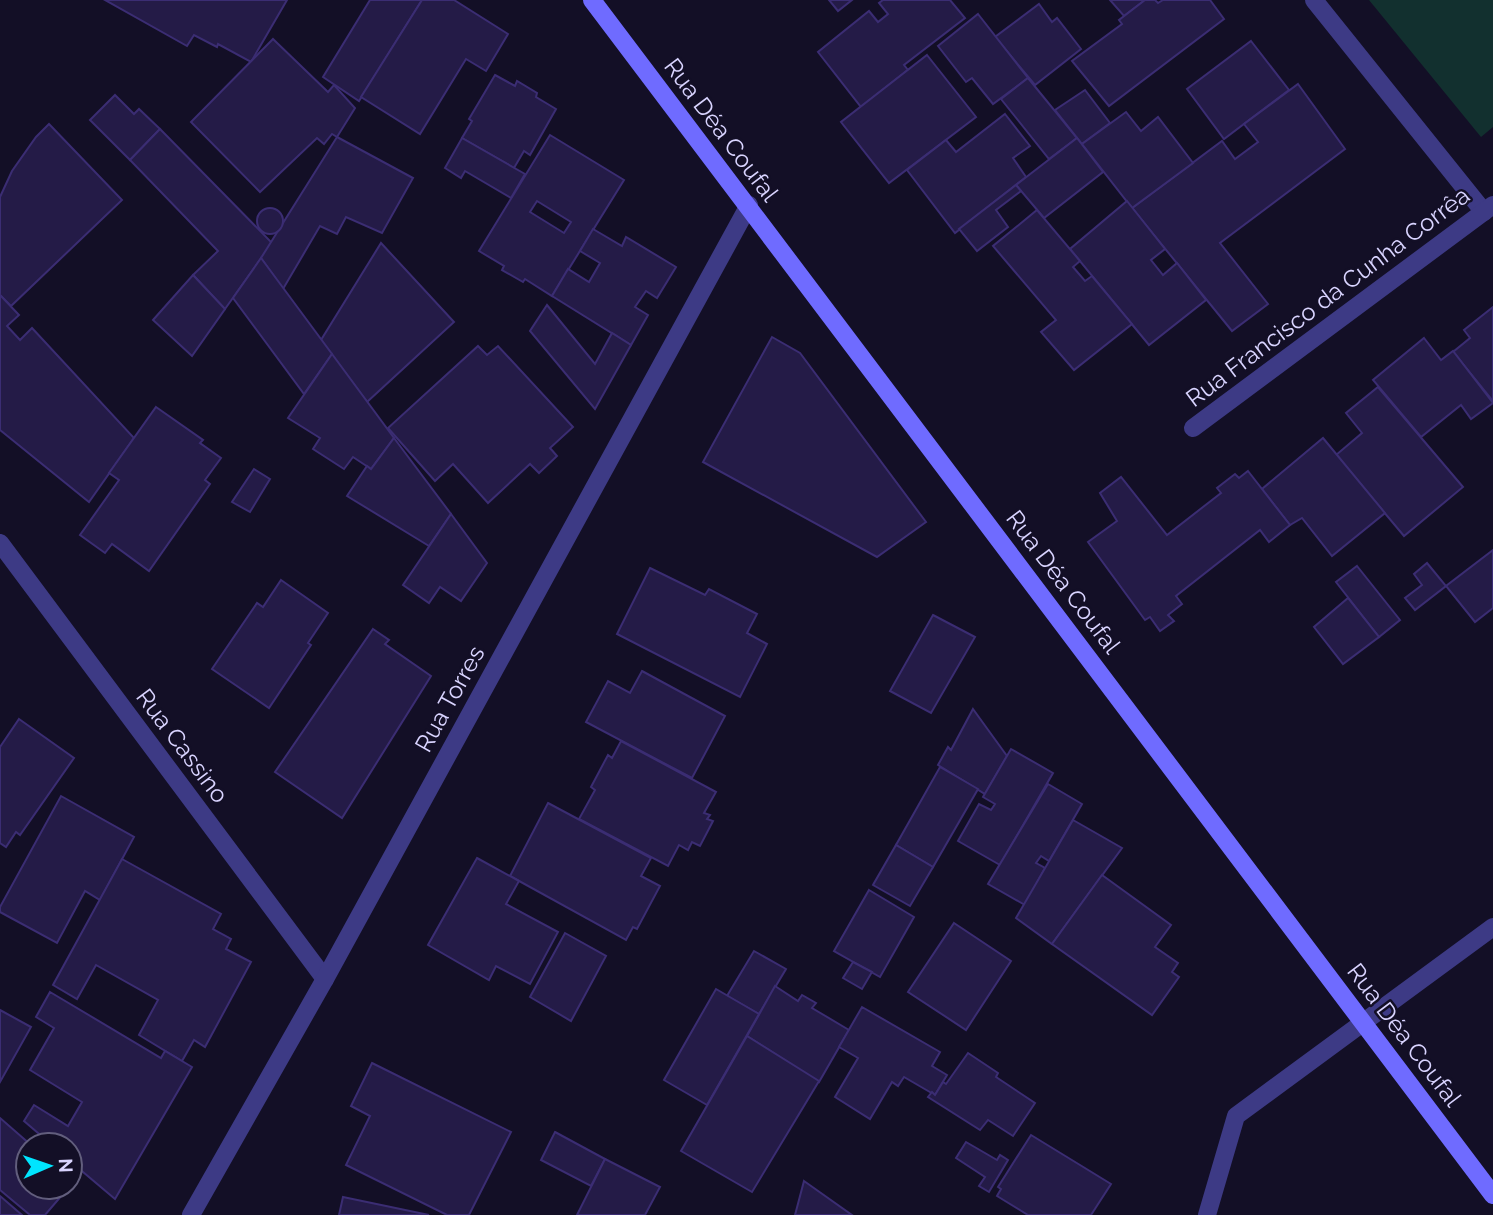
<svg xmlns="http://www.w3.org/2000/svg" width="1493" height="1215" viewBox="0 0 1493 1215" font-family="Raleway,sans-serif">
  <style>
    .green { fill: #12302f }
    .building { fill: #241b47; stroke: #3b2d73; stroke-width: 2; fill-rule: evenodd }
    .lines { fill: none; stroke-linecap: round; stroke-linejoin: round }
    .minor { stroke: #3d3a85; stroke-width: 18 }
    .tertiary { stroke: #3d3a85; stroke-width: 18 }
    .secondary { stroke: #6f6bff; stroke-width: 18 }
    .labels { text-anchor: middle; stroke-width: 5; stroke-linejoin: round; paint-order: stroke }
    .street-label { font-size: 24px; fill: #d9d4ff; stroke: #130f26 }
  </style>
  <rect width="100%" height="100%" fill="#130f26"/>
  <path class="green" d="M1369,0H1493V127L1481,137Z"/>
  <g class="building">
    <path d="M105,0H287L251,62L218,44L217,47L194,35L187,46Z"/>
    <path d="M370,0H422L359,101L323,77Z"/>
    <path d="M422,0H454L508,34L486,71L466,59L420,134L361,97Z"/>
    <path d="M829,0H852L838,11Z"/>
    <path d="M883,0H950L965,18L904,65L908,70L861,107L818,52L869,11L878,22L888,14L879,3Z"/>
    <path d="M1110,0H1145L1124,16Z"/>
    <path d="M1145,0H1155L1158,3L1163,0H1210L1224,19L1109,106L1072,61L1122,24L1119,20Z"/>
    <path d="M1039,4L1052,22L1057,18L1081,49L1035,85L995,37Z"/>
    <path d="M978,14L1028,78L993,104L972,78L966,82L938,46Z"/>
    <path d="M273,39L328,92L334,85L355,108L337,137L332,134L324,144L317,138L260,192L191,122Z"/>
    <path d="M1251,41L1289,90L1224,139L1187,89Z"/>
    <path d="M927,55L976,117L889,183L841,122Z"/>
    <path d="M495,75L515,86L517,81L537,93L536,97L556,109L530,155L524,151L514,168L462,138L472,121L469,119Z"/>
    <path d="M1028,78L1077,138L1049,159L1001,99Z"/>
    <path d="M1298,84L1345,149L1220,243L1268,304L1232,331L1132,208L1222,141L1235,159L1258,142L1244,124Z"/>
    <path d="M1085,90L1110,123L1082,144L1055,110Z"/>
    <path d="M115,95L134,114L139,109L160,129L130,160L90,120Z"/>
    <path d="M1126,112L1141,131L1158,117L1193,163L1132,208L1082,144Z"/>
    <path d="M1005,114L1030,146L1013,158L1026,177L955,233L907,170L946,140L956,152Z"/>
    <path d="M49,124L122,200L11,306L0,295V197L12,171L36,137Z"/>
    <path d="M160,129L272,243L225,309L193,275L218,251L130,160Z"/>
    <path d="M550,135L624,180L552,296L525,279L523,282L502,270L504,266L479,251ZM537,201L571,222L564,233L530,212Z"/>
    <path d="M337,137L413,178L382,233L346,217L337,234L320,226L283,289L261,258Z"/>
    <path d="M462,138L525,174L511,198L465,171L461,178L445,168Z"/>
    <path d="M1077,138L1103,172L1044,218L1016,185Z"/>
    <path d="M1016,185L1021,191L996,210L1008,227L977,251L959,229Z"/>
    <path d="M1127,201L1165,249L1151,260L1163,275L1177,263L1206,300L1149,345L1070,249Z"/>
    <circle cx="270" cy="221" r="13"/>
    <path d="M1037,210L1080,261L1073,267L1085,281L1092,276L1132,324L1074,370L1041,332L1056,320L993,246Z"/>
    <path d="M593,229L622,246L626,237L676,267L657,298L646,291L635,307L648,315L631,345L552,296L568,269L589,282L600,263L580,251Z"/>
    <path d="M381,243L454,322L367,402L321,340Z"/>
    <path d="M261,258L332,354L304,394L233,298Z"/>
    <path d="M193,275L225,309L192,356L153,320Z"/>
    <path d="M0,295L19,315L7,326L20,340L32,328L134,438L89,502L0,430Z"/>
    <path d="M547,305L595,364L612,333L631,345L595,409L530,331Z"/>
    <path d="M1493,307V401L1453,352L1470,338L1464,330Z"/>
    <path d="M772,337L800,353L926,522L877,557L703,462Z"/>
    <path d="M1424,338L1441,360L1453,351L1493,403L1471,419L1461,405L1421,437L1373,380Z"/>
    <path d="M478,346L487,355L498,346L573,427L550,448L557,456L539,473L530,464L488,503L453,464L435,481L388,428Z"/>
    <path d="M332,354L394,438L371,469L353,457L344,469L313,449L320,438L288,418Z"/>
    <path d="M1378,387L1463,487L1404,536L1336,455L1362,433L1346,413Z"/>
    <path d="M156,407L203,440L200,443L221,458L205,480L210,484L149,571L112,544L105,553L80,535L119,480L109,473Z"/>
    <path d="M394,438L451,514L429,546L347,496L367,466L371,469Z"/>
    <path d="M1323,438L1385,513L1332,556L1302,518L1290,525L1262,489Z"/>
    <path d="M254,469L270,479L250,512L232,502Z"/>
    <path d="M1248,471L1290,525L1269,542L1260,530L1176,596L1182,604L1168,615L1174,621L1160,631L1150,617L1145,620L1088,542L1117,521L1100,493L1121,477L1167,535L1221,493L1217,488L1235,474L1239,478Z"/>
    <path d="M451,514L487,563L461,601L440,587L429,603L403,585Z"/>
    <path d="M1493,550V608L1475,622L1446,586Z"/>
    <path d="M1427,563L1446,586L1415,610L1405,598L1422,585L1414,574Z"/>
    <path d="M1357,566L1400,620L1379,637L1336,582Z"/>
    <path d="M650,568L705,595L709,589L757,614L747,633L767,644L740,697L617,634Z"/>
    <path d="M281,580L328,613L308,643L311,645L269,708L212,669L257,603L263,607Z"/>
    <path d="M1348,598L1379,637L1343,664L1314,627Z"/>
    <path d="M933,615L975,637L931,713L890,691Z"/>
    <path d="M373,629L389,640L385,644L431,676L342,818L275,772Z"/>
    <path d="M642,671L725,716L692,778L586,722L608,681L630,693Z"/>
    <path d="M973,709L1007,756L985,794L938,765L948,747L951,750Z"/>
    <path d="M19,719L74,758L20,835L16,832L6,847L0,843V747Z"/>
    <path d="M621,741L716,792L704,813L710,815L707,819L713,821L700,846L692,842L688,850L679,845L668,866L579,819L595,790L591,787L608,755L612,758Z"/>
    <path d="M1011,749L1053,773L1000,865L958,841L979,804L991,810L995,804L983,797Z"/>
    <path d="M940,767L978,789L933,867L896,845Z"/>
    <path d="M1048,784L1082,804L1049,861L1041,856L1036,863L1045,868L1025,905L988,884Z"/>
    <path d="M61,796L134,837L100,900L85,891L57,943L0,912V907Z"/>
    <path d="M548,803L651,858L641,876L660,886L637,929L633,927L626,940L510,876Z"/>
    <path d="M1073,820L1122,848L1052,944L1016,918Z"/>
    <path d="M896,845L933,867L910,906L873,885Z"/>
    <path d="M477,858L519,881L506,904L558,932L530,984L496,966L489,980L428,945Z"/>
    <path d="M122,859L221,914L213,929L231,939L226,949L251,962L205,1047L194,1040L182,1061L139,1035L158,1000L96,965L77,999L53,985Z"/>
    <path d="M1102,875L1171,925L1155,947L1178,963L1172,972L1179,977L1152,1015L1052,944Z"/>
    <path d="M869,890L914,917L880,977L834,951Z"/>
    <path d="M954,923L1011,961L966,1030L908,992Z"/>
    <path d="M565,933L606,956L571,1021L530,997Z"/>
    <path d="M754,951L786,969L759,1014L727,996Z"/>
    <path d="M853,962L872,972L862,989L843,978Z"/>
    <path d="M775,986L798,1001L802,995L816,1003L812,1008L849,1030L819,1082L747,1036Z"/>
    <path d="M716,989L759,1014L707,1105L664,1080Z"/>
    <path d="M50,992L161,1058L165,1051L192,1067L115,1199L70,1161V1145H52L24,1121L34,1105L68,1126L82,1102L30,1070L54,1028L36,1017Z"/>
    <path d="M862,1007L940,1052L932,1066L947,1075L935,1095L904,1077L898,1086L892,1082L870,1119L835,1097L858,1058L839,1047Z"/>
    <path d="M0,1010L31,1027L0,1082Z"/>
    <path d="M747,1036L819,1081L752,1192L681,1151Z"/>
    <path d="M968,1053L998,1073L996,1077L1035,1103L1013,1136L988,1120L980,1130L928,1097L932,1092L935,1095L943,1082L946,1084Z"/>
    <path d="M372,1063L511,1132L469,1215H447L346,1165L370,1116L351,1106Z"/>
    <path d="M0,1118L31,1145H28V1187H69L45,1215H30L0,1190Z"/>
    <path d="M555,1132L605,1159L591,1186L541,1160Z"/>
    <path d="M1031,1135L1111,1184L1091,1215H1028L997,1196L1001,1189L998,1187Z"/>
    <path d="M966,1142L997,1160L1000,1155L1008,1160L989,1192L979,1186L985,1177L956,1158Z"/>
    <path d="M605,1159L660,1187L645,1215H577Z"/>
    <path d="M804,1181L852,1215H795Z"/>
    <path d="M0,1196L22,1215H0Z"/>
    <path d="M343,1197L429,1215H339Z"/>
  </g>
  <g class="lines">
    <g class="minor">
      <path d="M1314,0L1484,212"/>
      <path d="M1193,428L1493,205"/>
      <path d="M0,543L325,979"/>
      <path d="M191,1215L325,979L749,205"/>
    </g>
    <path class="tertiary" d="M1207,1215L1236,1116L1493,927"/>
    <path class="secondary" d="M592,0L1493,1195"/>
  </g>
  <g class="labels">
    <g class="street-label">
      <text transform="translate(721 130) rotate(53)" y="8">Rua Déa Coufal</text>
      <text transform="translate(1328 297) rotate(-37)" y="8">Rua Francisco da Cunha Corrêa</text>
      <text transform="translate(1063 582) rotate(53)" y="8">Rua Déa Coufal</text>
      <text transform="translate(450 699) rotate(-61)" y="8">Rua Torres</text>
      <text transform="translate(182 746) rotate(53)" y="8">Rua Cassino</text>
      <text transform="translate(1404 1035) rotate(53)" y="8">Rua Déa Coufal</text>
    </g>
  </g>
  <g transform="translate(49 1166) rotate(88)"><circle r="33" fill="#130f26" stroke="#625e7d" stroke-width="2"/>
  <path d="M0-5L12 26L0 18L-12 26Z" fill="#00e5ff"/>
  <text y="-10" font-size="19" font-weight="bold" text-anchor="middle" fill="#d9d4ff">N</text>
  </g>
</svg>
